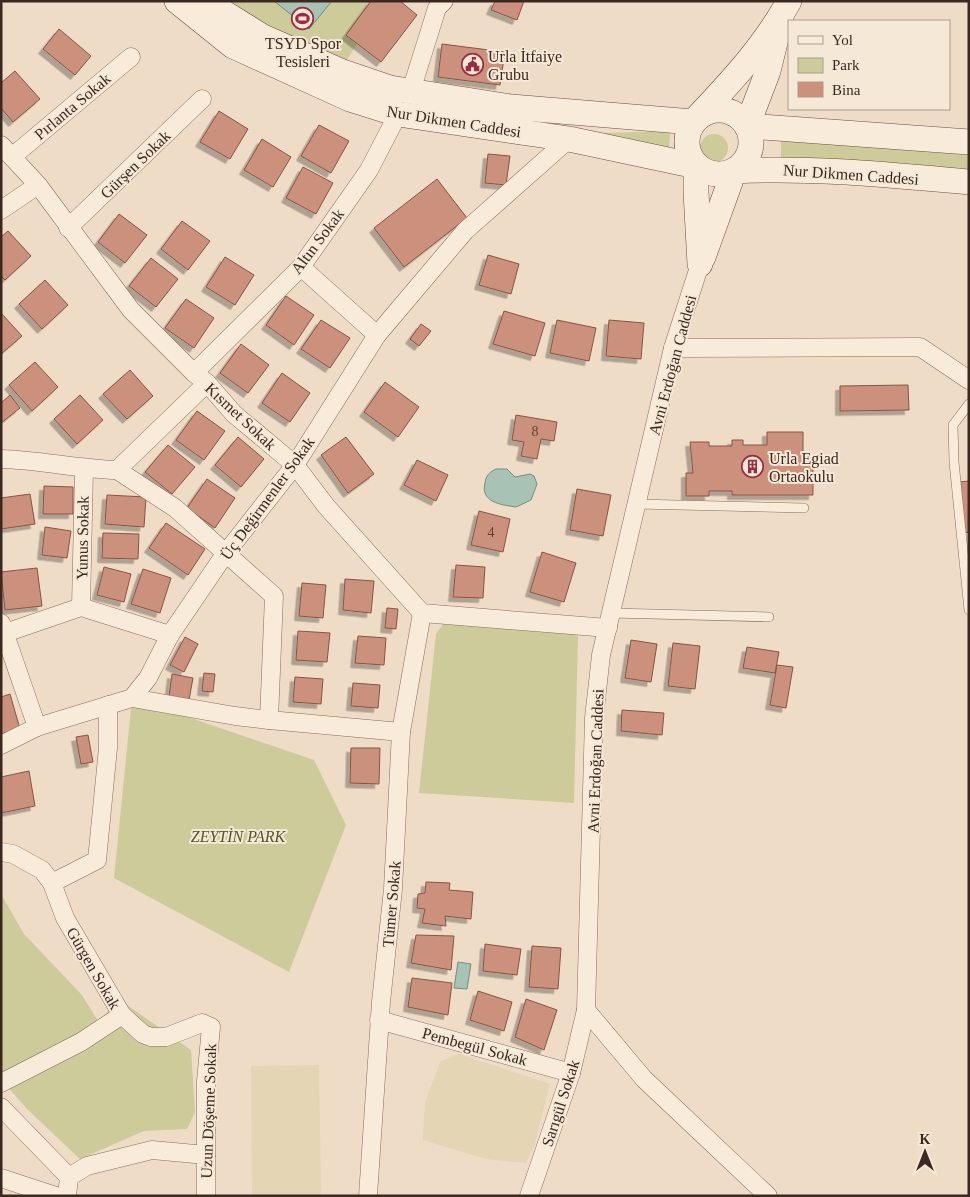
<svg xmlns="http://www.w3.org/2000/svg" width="970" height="1197" viewBox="0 0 970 1197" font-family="Georgia,serif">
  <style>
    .farmland { fill: #e4d5b4 }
    .green { fill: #cdcb9a }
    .water { fill: #a8c2b6; stroke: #6e9183 }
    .building { fill: #cc917d; stroke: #895342; filter: url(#shadow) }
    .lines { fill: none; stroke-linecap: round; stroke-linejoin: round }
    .lane-casing { stroke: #8a6d5c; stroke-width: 10 }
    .street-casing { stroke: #8a6d5c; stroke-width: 19 }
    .secondary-casing { stroke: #6c4e3f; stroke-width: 26 }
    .lane { stroke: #f9ebda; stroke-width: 9 }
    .street { stroke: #f9ebda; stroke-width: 18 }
    .secondary { stroke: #f9ebda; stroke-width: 25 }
    .labels { text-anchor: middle; stroke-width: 4; stroke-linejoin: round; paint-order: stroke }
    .number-label { font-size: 14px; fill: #5f4237 }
    .poi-label { font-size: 16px; fill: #3b2820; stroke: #f6e8d6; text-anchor: start }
    .street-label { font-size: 16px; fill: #3b2820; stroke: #f6e8d6 }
    .park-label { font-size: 16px; font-style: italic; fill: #535726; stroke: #f6e8d6 }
  </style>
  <defs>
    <filter id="shadow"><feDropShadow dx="-4.5" dy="4.5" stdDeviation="0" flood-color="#0004"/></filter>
  </defs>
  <rect width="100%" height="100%" fill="#eedcc7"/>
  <g class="farmland">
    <path d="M459,1054L550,1084L534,1146L526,1163L486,1159L423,1140L425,1102L440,1062Z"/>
    <path d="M319,1065L321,1196H252L251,1066Z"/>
  </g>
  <g class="green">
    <path d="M205,1H384L340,71Z"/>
    <path d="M670,131L669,151L602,133Z"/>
    <circle cx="714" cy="148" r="14"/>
    <path d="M781,140L969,155V174L781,159Z"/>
    <path d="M446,620L578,634L574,803L419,793L436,634Z"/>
    <path d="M132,698L314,760L346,825L289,972L114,878Z"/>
    <path d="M1,894L24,934L82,995L98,1021L120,1000L191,1050L195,1112L187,1129L144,1131L80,1159L27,1109L1,1079Z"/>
  </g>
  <g class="water">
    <path d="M274,1H332L309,29Z"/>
    <path d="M496,469H507L515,477L530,474L534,476L537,484L531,500L516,507C501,505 480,502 485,483C486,475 490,472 496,469Z"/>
    <path d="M458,962L471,964L467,989L454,988Z"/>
  </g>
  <g class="building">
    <path d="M371,1H400L417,15L381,62L346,35Z"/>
    <path d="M495,1H524L517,20L491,10Z"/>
    <path d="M59,29L91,56L75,75L43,49Z"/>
    <path d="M442,44L505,52L500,85L438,77Z"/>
    <path d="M15,71L40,99L13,122L1,108V83Z"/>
    <path d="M219,111L248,129L230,159L200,142Z"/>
    <path d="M319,125L349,141L331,173L301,156Z"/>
    <path d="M262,139L291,157L273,187L244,170Z"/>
    <path d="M488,154L510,156L506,185L485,183Z"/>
    <path d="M303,167L333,183L316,214L286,198Z"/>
    <path d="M437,179L467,218L404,267L374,228Z"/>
    <path d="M119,214L147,235L125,263L98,242Z"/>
    <path d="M182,221L210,241L188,270L161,249Z"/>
    <path d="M8,231L31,256L5,280L1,276V237Z"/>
    <path d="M488,255L519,264L511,294L479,285Z"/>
    <path d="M225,257L254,275L235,305L206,287Z"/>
    <path d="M151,258L178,279L156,307L129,286Z"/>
    <path d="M45,280L68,305L42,329L19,304Z"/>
    <path d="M286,296L314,315L294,345L266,325Z"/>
    <path d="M186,299L214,318L194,348L165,328Z"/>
    <path d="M504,311L545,323L535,356L493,344Z"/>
    <path d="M1,313L22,336L1,354Z"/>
    <path d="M321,320L350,338L330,368L301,349Z"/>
    <path d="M557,320L596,328L589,361L550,353Z"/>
    <path d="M609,320L644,323L641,359L606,356Z"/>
    <path d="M421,324L431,331L419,346L410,339Z"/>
    <path d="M241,344L269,365L248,393L220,373Z"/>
    <path d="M35,362L58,387L32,411L9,385Z"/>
    <path d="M130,370L153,396L127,419L103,394Z"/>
    <path d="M282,373L310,393L290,422L262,403Z"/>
    <path d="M385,382L419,407L398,437L364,412Z"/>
    <path d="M908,385L909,410L840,411V386Z"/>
    <path d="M10,395L20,408L1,423V403Z"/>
    <path d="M80,395L103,420L77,444L54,419Z"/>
    <path d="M197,411L225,431L204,460L176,440Z"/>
    <path d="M516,415L557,422L554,441L541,439L537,459L521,456L524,442L512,440Z"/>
    <path d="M767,432H803V460H813V495H732V491H709V496H686V473H693L690,442H709V446H732V440H743V445H767Z"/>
    <path d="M238,437L264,459L241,487L215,465Z"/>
    <path d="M346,437L374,474L348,493L321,455Z"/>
    <path d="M168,445L195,467L172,494L145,472Z"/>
    <path d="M417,460L448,475L436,501L404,485Z"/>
    <path d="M207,479L235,498L215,528L187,508Z"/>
    <path d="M969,481V532L964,533L959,482Z"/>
    <path d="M44,486L73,487V514H43Z"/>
    <path d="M577,489L611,495L603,536L570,530Z"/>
    <path d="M30,494L35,524L1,529V498Z"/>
    <path d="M107,495L146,497L144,527L105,524Z"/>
    <path d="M479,511L510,519L503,552L471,545Z"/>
    <path d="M166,523L205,549L188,575L149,548Z"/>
    <path d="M45,527L71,531L67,558L42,555Z"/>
    <path d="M103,533L139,534L138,559L102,558Z"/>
    <path d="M542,552L576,563L564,602L530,592Z"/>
    <path d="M456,565L485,567L483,598L453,597Z"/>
    <path d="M104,567L131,574L124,602L97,595Z"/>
    <path d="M37,568L42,606L5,610L1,572Z"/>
    <path d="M143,569L171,578L160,613L131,604Z"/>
    <path d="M345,579L374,581L371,613L343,610Z"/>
    <path d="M302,583L326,585L323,618L299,616Z"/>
    <path d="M387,608L398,609L396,629L385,628Z"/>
    <path d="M298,631L330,633L327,662L296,660Z"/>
    <path d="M358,636L386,638L384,665L355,663Z"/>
    <path d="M185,637L198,644L184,672L170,665Z"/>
    <path d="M631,640L657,644L651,682L625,678Z"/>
    <path d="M673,643L700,646L695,689L668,686Z"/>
    <path d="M747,647L779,652L775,673L743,668Z"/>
    <path d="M777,665L793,667L786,708L770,705Z"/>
    <path d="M204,673L215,674L213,692L202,691Z"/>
    <path d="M172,674L193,678L189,700L169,697Z"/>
    <path d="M295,677L323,679L321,704L293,702Z"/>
    <path d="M353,683L380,685L378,708L351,706Z"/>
    <path d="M10,694L20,729L1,734V697Z"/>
    <path d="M622,710L664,713L662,735L621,731Z"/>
    <path d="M88,735L93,762L81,764L76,737Z"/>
    <path d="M351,748H380L379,784L350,783Z"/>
    <path d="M29,771L35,806L1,813V777Z"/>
    <path d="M426,882L450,883L449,890L473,892L471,919L445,916L446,926L422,923L425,909L417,908L418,894L425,893Z"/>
    <path d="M416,935L454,936L451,970L411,963Z"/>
    <path d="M485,944L521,949L517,975L483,971Z"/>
    <path d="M532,946L561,948L558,989L529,987Z"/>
    <path d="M412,978L452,983L448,1015L408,1007Z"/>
    <path d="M478,991L512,1002L504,1031L470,1020Z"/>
    <path d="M526,999L557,1010L544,1050L515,1037Z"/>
  </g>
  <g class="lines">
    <defs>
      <g id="lane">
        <path d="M969,404L953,425L954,462L969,610"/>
        <path d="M636,504L804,508"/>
        <path d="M611,613L769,617"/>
      </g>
      <g id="street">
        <path d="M411,91L437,8L444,1"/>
        <path d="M1,145L38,185L131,310L194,373L207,383L234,414L295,465L326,506L422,613L608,628"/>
        <path d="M13,156L131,57"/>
        <path d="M1,210L38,185"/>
        <path d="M68,228L202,99"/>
        <path d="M700,264L673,348L601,655L594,718L586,1010L644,1079L768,1196"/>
        <path d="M301,267L377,335"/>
        <path d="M673,348L920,347L969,380"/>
        <path d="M194,373L301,267L369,170L398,114"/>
        <path d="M1,459C40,460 78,469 117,470"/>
        <path d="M117,470L175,508L274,596L269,720L401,732"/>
        <path d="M117,470L207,383"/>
        <path d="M81,607L84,469"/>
        <path d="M1,623L37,727"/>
        <path d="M5,633L81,607L170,635"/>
        <path d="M132,698L235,716L269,720"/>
        <path d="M1,745L37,727L132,698L148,678L170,635L225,554L295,465L377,335L465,231L569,139"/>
        <path d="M1,852L13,854L42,870L52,883L65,918L122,1015L143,1034L151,1037H166L202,1023L211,1027L206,1081V1196"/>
        <path d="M52,883L97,860L108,748V705"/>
        <path d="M379,1020L571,1073"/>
        <path d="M1,1083L81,1042L122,1015"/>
        <path d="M1,1107L69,1177L67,1196"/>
        <path d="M69,1177L87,1166L152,1150L206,1155"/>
        <path d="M1,1178L56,1196"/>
        <path d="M368,1196L381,1002L393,889L401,732L422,613"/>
        <path d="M529,1196L571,1073L586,1010"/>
      </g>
      <g id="secondary">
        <path d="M177,1L233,46L350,99L398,114L569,139L696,166V192L700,264"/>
        <path d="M205,1L263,37L340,71L390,88L511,107L693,122C728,85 765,46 789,1"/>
        <path d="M779,26L768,71L747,126L969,142"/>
        <circle cx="719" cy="142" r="32"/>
        <path d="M703,257L734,171C813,167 890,175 969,182"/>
      </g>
    </defs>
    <use href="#lane" class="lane-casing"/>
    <use href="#street" class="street-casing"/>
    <use href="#secondary" class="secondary-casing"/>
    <use href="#lane" class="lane"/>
    <use href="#street" class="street"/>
    <use href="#secondary" class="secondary"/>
  </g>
  <defs>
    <symbol id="stadium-ring" viewBox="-11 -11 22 22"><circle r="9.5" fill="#f6e8d6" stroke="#992c3f" stroke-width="1.5"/><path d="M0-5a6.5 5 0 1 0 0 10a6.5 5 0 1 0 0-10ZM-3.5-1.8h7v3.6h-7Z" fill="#992c3f"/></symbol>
    <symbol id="civic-ring" viewBox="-11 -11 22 22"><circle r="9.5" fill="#f6e8d6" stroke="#992c3f" stroke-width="1.5"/><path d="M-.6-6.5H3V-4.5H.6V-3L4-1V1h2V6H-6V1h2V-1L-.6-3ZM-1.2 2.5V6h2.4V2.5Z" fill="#992c3f"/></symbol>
    <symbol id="building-ring" viewBox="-11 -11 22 22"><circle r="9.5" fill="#f6e8d6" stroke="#992c3f" stroke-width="1.5"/><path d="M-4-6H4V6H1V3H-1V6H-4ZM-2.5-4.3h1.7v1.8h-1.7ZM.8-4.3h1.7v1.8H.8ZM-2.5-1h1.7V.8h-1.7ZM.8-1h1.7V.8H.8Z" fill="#992c3f"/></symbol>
  </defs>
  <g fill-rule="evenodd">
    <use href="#stadium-ring" x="290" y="6" width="25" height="25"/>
    <use href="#civic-ring" x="460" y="52" width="25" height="25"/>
    <use href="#building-ring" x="740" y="454" width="25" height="25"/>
  </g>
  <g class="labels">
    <g class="number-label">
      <text x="535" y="436">8</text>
      <text x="491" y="537">4</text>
    </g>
    <g class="poi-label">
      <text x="303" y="49" text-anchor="middle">TSYD Spor<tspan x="303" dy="18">Tesisleri</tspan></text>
      <text x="488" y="62">Urla İtfaiye<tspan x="488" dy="18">Grubu</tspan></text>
      <text x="769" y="464">Urla Egiad<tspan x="769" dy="18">Ortaokulu</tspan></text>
    </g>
    <g class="street-label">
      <text transform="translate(72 106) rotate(-40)" y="6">Pırlanta Sokak</text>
      <text transform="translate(454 121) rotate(9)" y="6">Nur Dikmen Caddesi</text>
      <text transform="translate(135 164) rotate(-44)" y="6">Gürşen Sokak</text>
      <text transform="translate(851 174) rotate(4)" y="6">Nur Dikmen Caddesi</text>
      <text transform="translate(317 241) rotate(-53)" y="6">Altın Sokak</text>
      <text transform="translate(672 365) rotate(-75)" y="6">Avni Erdoğan Caddesi</text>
      <text transform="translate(241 416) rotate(43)" y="6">Kısmet Sokak</text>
      <text transform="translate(267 498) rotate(-54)" y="6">Üç Değirmenler Sokak</text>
      <text transform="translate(82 538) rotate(-89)" y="6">Yunus Sokak</text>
      <text transform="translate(595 761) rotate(-88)" y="6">Avni Erdoğan Caddesi</text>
      <text transform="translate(391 904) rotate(-85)" y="6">Tümer Sokak</text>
      <text transform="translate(94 968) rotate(60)" y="6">Gürgen Sokak</text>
      <text transform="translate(475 1046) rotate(15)" y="6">Pembegül Sokak</text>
      <text transform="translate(560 1103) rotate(-72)" y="6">Sarıgül Sokak</text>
      <text transform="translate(208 1111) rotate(-88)" y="6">Uzun Döşeme Sokak</text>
    </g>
    <g class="park-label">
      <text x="238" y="842">ZEYTİN PARK</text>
    </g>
  </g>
  <rect width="970" height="1197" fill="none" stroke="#3b2820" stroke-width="5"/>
  <rect x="788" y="20" width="162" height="90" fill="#f6e8d6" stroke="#ab9b8d"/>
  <rect x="798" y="36" width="25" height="8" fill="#f9ebda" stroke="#ab9b8d"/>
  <text x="832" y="45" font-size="15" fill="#3b2820">Yol</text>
  <rect x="798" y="58" width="25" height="15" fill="#cdcb9a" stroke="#ab9b8d"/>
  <text x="832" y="70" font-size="15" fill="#3b2820">Park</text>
  <rect x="798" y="82" width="25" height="15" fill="#cc917d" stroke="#ab9b8d"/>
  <text x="832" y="95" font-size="15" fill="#3b2820">Bina</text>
  <g transform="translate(925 1152)" stroke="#f6e8d6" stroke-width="4" paint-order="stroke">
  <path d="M0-4L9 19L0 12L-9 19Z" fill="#3b2820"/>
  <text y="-8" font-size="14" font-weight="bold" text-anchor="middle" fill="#3b2820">K</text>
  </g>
</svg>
